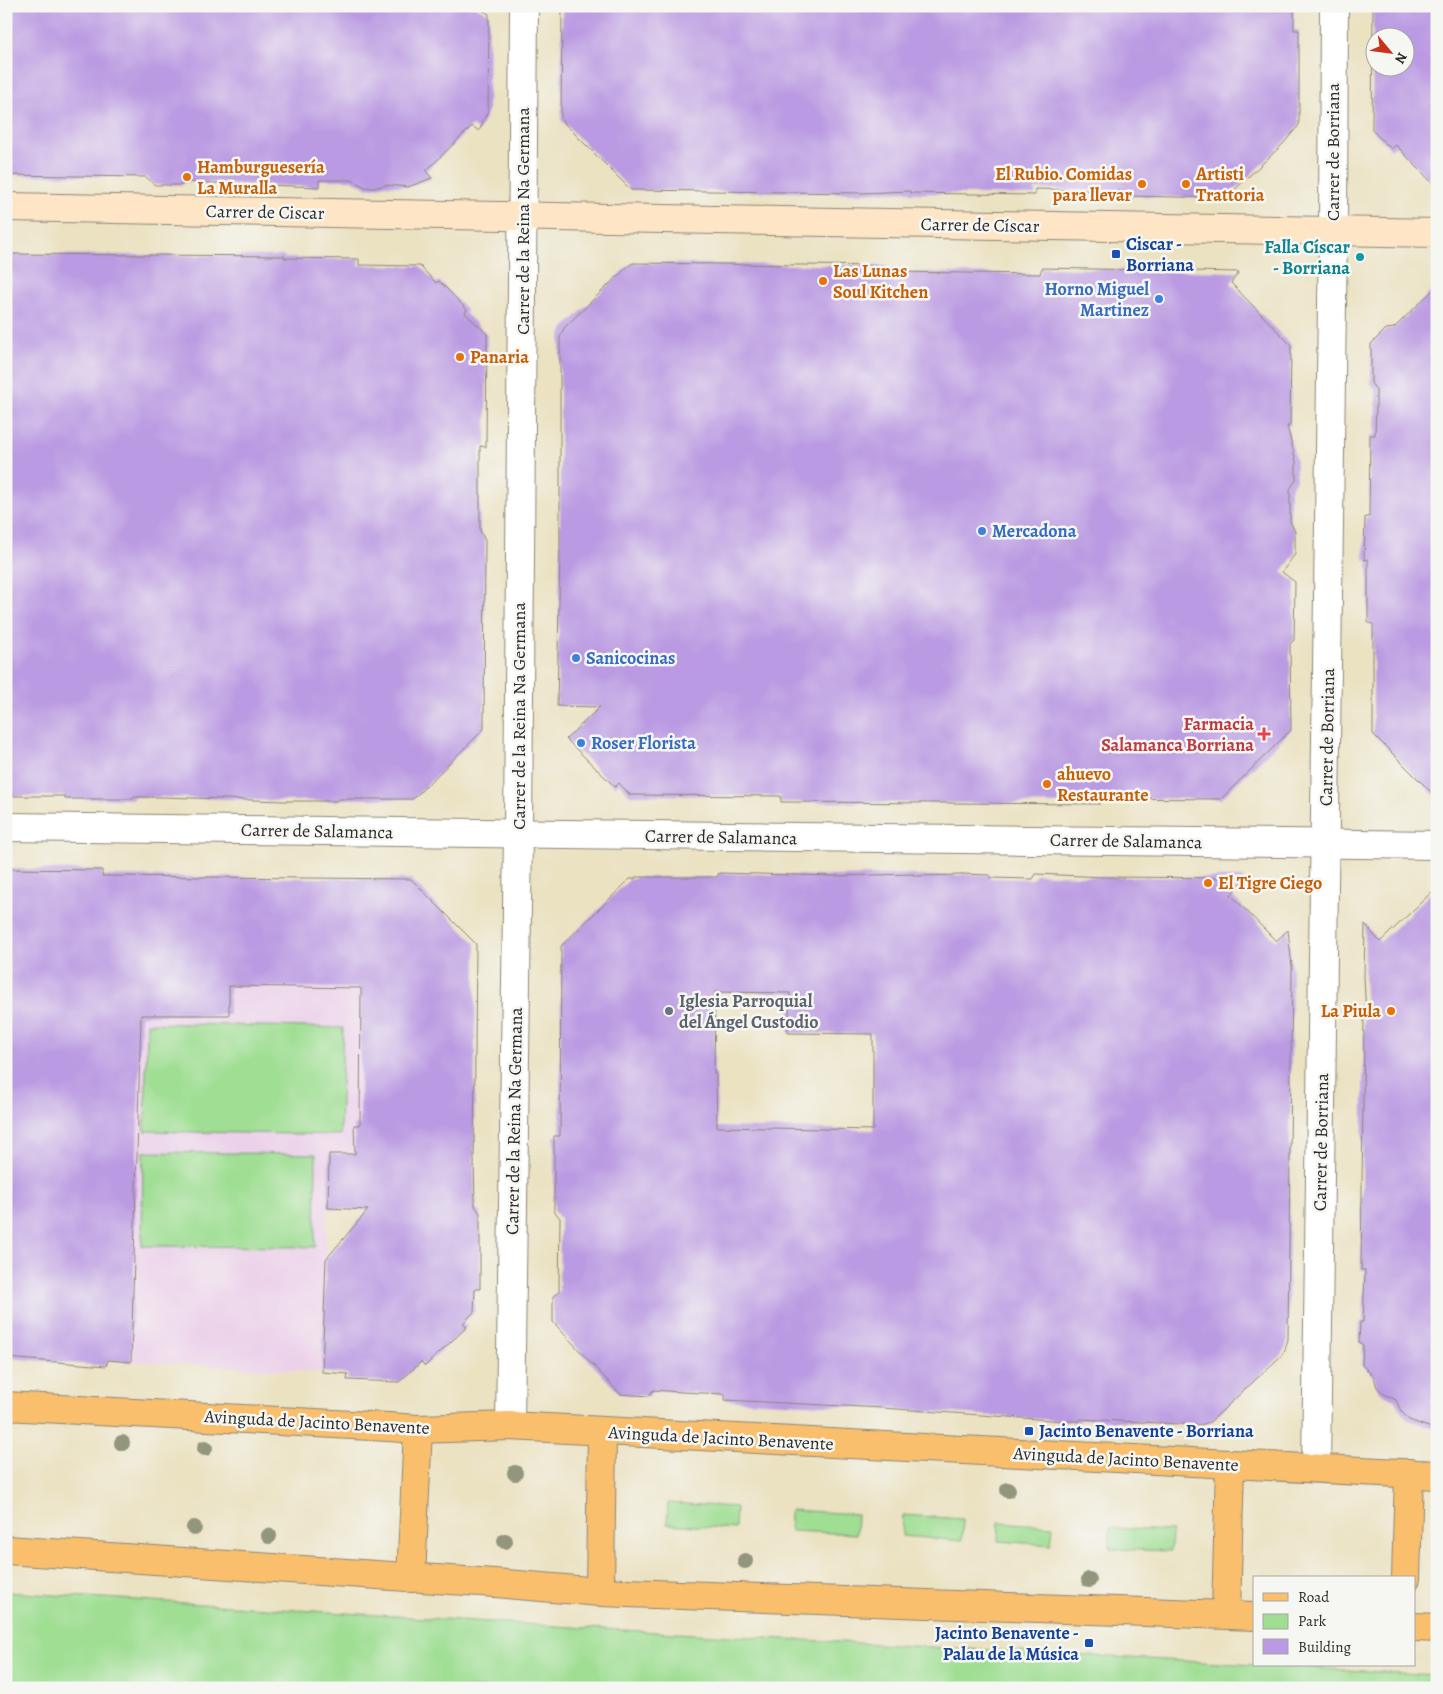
<svg xmlns="http://www.w3.org/2000/svg" width="1443" height="1694" viewBox="0 0 1443 1694" font-family="Alegreya,serif">
  <style>
    .built { fill: #ecd1ea }
    .green { fill: #9fde93; stroke: #65845f }
    .building { fill: #ba9ae2; fill-rule: evenodd }
    .lines { fill: none; stroke-linecap: round; stroke-linejoin: round }
    .street-casing { stroke: #8b8676; stroke-width: 30 }
    .secondary-casing { stroke: #8b8676; stroke-width: 30 }
    .primary-casing { stroke: #8b8676; stroke-width: 30 }
    .street { stroke: #fff; stroke-width: 28 }
    .secondary { stroke: #fde5c5; stroke-width: 28 }
    .primary { stroke: #f9bf6d; stroke-width: 28 }
    .tree { fill: #91967d }
    .food-dot { fill: #e8710a; stroke: #f6f6f2; stroke-width: 2 }
    .transit-dot { fill: #1a4fb4; stroke: #f6f6f2; stroke-width: 2 }
    .culture-dot { fill: #0f9aa8; stroke: #f6f6f2; stroke-width: 2 }
    .shop-dot { fill: #3f7fe0; stroke: #f6f6f2; stroke-width: 2 }
    .health-dot { fill: #e0444e; stroke: #f6f6f2; stroke-width: 2 }
    .worship-dot { fill: #6b7280; stroke: #f6f6f2; stroke-width: 2 }
    .labels { text-anchor: middle; stroke-width: 5; stroke-linejoin: round; paint-order: stroke }
    .street-label { font-size: 18px; fill: #2b2b2b; stroke: #f6f6f2 }
    .food-label { font-size: 18px; font-weight: bold; fill: #c56008; stroke: #f6f6f2; text-anchor: start }
    .transit-label { font-size: 18px; font-weight: bold; fill: #164399; stroke: #f6f6f2; text-anchor: start }
    .culture-label { font-size: 18px; font-weight: bold; fill: #0d838f; stroke: #f6f6f2; text-anchor: end }
    .shop-label { font-size: 18px; font-weight: bold; fill: #366cbe; stroke: #f6f6f2; text-anchor: start }
    .health-label { font-size: 18px; font-weight: bold; fill: #be3a42; stroke: #f6f6f2; text-anchor: end }
    .worship-label { font-size: 18px; font-weight: bold; fill: #5b616d; stroke: #f6f6f2; text-anchor: start }
  </style>
  <rect width="100%" height="100%" fill="#f6f6f2"/>
  <filter id="ink" filterUnits="userSpaceOnUse"><feTurbulence type="fractalNoise" baseFrequency=".02" numOctaves="2"/><feDisplacementMap in="SourceGraphic" scale="10" xChannelSelector="R" yChannelSelector="G"/><feConvolveMatrix kernelMatrix="1 2 1 2 8 2 1 2 1" color-interpolation-filters="sRGB"/></filter>
  <filter id="wash" filterUnits="userSpaceOnUse"><feTurbulence type="fractalNoise" baseFrequency=".0096" numOctaves="4" result="noise"/><feDisplacementMap in="SourceGraphic" scale="20" xChannelSelector="R" yChannelSelector="G"/><feGaussianBlur stdDeviation="1.12" result="paint"/><feColorMatrix in="noise" values="0 0 0 0 0 0 0 0 0 0 0 0 0 0 0 0 0 1.4 0 .05"/><feComposite in="paint" operator="in"/></filter>
  <g filter="url(#wash)">
    <rect width="100%" height="100%" fill="#ebe2c2"/>
    <path class="built" d="M119,876L411,879L476,944L474,1158L329,1154L322,1372L109,1360L112,1291L119,1020Z"/>
    <g class="green">
      <path d="M147,1023L343,1028L340,1135L145,1131Z"/>
      <path d="M143,1152L316,1154L315,1247L142,1246Z"/>
      <path d="M668,1503L736,1507L735,1529L667,1524Z"/>
      <path d="M790,1510L857,1514L856,1534L790,1531Z"/>
      <path d="M903,1515L963,1519L962,1541L902,1536Z"/>
      <path d="M999,1522L1053,1526L1051,1545L998,1541Z"/>
      <path d="M1110,1528L1172,1531L1171,1551L1110,1549Z"/>
      <path d="M6,1592L604,1629L1437,1675V1688H6Z"/>
    </g>
    <g id="blocks">
      <g class="building">
        <path d="M6,6H475L489,14L488,111L479,131L472,126L426,171L432,178L408,187L386,185L373,188L365,187L352,180H319V187L185,182L182,185H155L146,177L6,175Z"/>
        <path d="M562,6H1294V30H1299V125L1283,144L1226,198L1126,196L1121,191L1035,189V195L910,193V191L861,193L631,190L561,120Z"/>
        <path d="M1379,6H1437V188L1396,145L1391,149L1372,130L1373,7ZM1376,38H1406V68H1376Z"/>
        <path d="M6,254L285,256L284,258L359,259V265L420,266L436,283L439,281L449,291L467,310L465,313L487,334L486,447L480,446V531L485,540L484,729L413,799H339L337,801H284L162,797H133V799H65V796H11L12,791H6Z"/>
        <path d="M633,263L886,266L891,272L965,273L1040,274L1042,268L1239,272L1231,283L1291,345L1290,426H1287L1296,461V480L1290,489V521L1295,532V554L1282,572L1295,582L1294,640L1290,644L1291,730L1221,799L1099,798L1100,804L781,802V796L630,795L619,783L615,787L566,739L600,707L557,706L560,549V338L564,328L628,266Z"/>
        <path d="M1437,286V798L1373,734V624L1368,623V559L1364,560L1365,517H1369L1370,435H1375L1376,406V390L1371,383V344L1386,329L1394,328Z"/>
        <path d="M6,869L102,870V876L411,879L476,944L474,1158L475,1206L480,1213V1289H475L474,1312L463,1323L467,1327L425,1366L421,1362L399,1382L347,1380L348,1374L322,1372L326,1259L368,1210L328,1208L329,1154H355L354,1125H360L361,988L229,986V1015H141L131,1362L108,1360L106,1366L6,1358Z"/>
        <path d="M719,873L835,876L914,874V876L962,875V874L990,875V878L1033,879L1036,874L1105,877L1245,878L1231,895L1276,941L1288,930L1292,967L1288,1339L1285,1350L1281,1356L1210,1422L1200,1425L1080,1419V1421H1064L883,1408L725,1400V1394L681,1392L653,1390L649,1396L620,1394L553,1322V1296L559,1292L560,1218L554,1211V1136H560L561,946L630,879H635V877H717ZM715,992L790,993L788,1033L873,1034V1130L717,1127L716,1074H714Z"/>
        <path d="M1437,887V1430L1409,1420L1401,1411L1396,1400L1382,1393L1377,1387L1374,1377L1362,1365L1363,1345L1359,1342L1360,1322H1363L1365,1270H1361L1364,1016H1366L1364,977L1365,924L1380,942Z"/>
      </g>
    </g>
  </g>
  <g filter="url(#ink)">
    <use href="#blocks" fill-opacity="0" stroke="#8b8676" stroke-width="1"/>
    <g class="lines">
      <defs>
        <g id="street">
          <path d="M6,827L1437,845"/>
          <path d="M510,1426L518,834L524,6"/>
          <path d="M1316,1468L1333,231L1334,6"/>
        </g>
        <path id="secondary" d="M6,207L1437,233"/>
        <g id="primary">
          <path d="M6,1406L388,1427L418,1429L510,1426L1437,1475"/>
          <path d="M6,1550L495,1583L600,1592L1254,1616"/>
          <path d="M411,1578L418,1429"/>
          <path d="M1406,1578L1409,1473"/>
          <path d="M600,1592L602,1432"/>
          <path d="M1226,1614L1230,1465"/>
          <path d="M1414,1627L1437,1628"/>
        </g>
      </defs>
      <use href="#street" class="street-casing"/>
      <use href="#secondary" class="secondary-casing"/>
      <use href="#primary" class="primary-casing"/>
      <use href="#street" class="street"/>
      <use href="#secondary" class="secondary"/>
      <use href="#primary" class="primary"/>
    </g>
    <g class="tree">
      <circle cx="122" cy="1443" r="8"/>
      <circle cx="205" cy="1448" r="8"/>
      <circle cx="515" cy="1473" r="8"/>
      <circle cx="1008" cy="1490" r="8"/>
      <circle cx="194" cy="1528" r="8"/>
      <circle cx="269" cy="1536" r="8"/>
      <circle cx="505" cy="1541" r="8"/>
      <circle cx="745" cy="1561" r="8"/>
      <circle cx="1089" cy="1580" r="8"/>
    </g>
  </g>
  <g class="food-dot">
    <circle cx="187" cy="177" r="5"/>
    <circle cx="1142" cy="184" r="5"/>
    <circle cx="1186" cy="184" r="5"/>
    <circle cx="823" cy="281" r="5"/>
    <circle cx="460" cy="357" r="5"/>
    <circle cx="1047" cy="784" r="5"/>
    <circle cx="1208" cy="883" r="5"/>
    <circle cx="1391" cy="1011" r="5"/>
  </g>
  <g class="transit-dot">
    <rect x="1111" y="249" width="10" height="10" rx="2.5"/>
    <rect x="1024" y="1426" width="10" height="10" rx="2.5"/>
    <rect x="1084" y="1638" width="10" height="10" rx="2.5"/>
  </g>
  <circle class="culture-dot" cx="1360" cy="257" r="5"/>
  <g class="shop-dot">
    <circle cx="1159" cy="299" r="5"/>
    <circle cx="982" cy="531" r="5"/>
    <circle cx="576" cy="658" r="5"/>
    <circle cx="581" cy="743" r="5"/>
  </g>
  <path class="health-dot" d="M1261.5 726.5h5v5h5v5h-5v5h-5v-5h-5v-5h5z"/>
  <circle class="worship-dot" cx="669" cy="1011" r="5"/>
  <g class="labels">
    <g class="street-label">
      <text transform="translate(1333 152) rotate(-90)" y="6">Carrer de Borriana</text>
      <text transform="translate(265 212) rotate(1)" y="6">Carrer de Ciscar</text>
      <text transform="translate(523 221) rotate(-90)" y="6">Carrer de la Reina Na Germana</text>
      <text transform="translate(980 225) rotate(1)" y="6">Carrer de Císcar</text>
      <text transform="translate(519 716) rotate(-90)" y="6">Carrer de la Reina Na Germana</text>
      <text transform="translate(1327 737) rotate(-89)" y="6">Carrer de Borriana</text>
      <text transform="translate(317 831) rotate(1)" y="6">Carrer de Salamanca</text>
      <text transform="translate(721 837) rotate(1)" y="6">Carrer de Salamanca</text>
      <text transform="translate(1126 841) rotate(1)" y="6">Carrer de Salamanca</text>
      <text transform="translate(514 1121) rotate(-89)" y="6">Carrer de la Reina Na Germana</text>
      <text transform="translate(1321 1142) rotate(-89)" y="6">Carrer de Borriana</text>
      <text transform="translate(317 1422) rotate(3)" y="6">Avinguda de Jacinto Benavente</text>
      <text transform="translate(721 1438) rotate(3)" y="6">Avinguda de Jacinto Benavente</text>
      <text transform="translate(1126 1459) rotate(3)" y="6">Avinguda de Jacinto Benavente</text>
    </g>
    <g class="food-label">
      <text x="197" y="173">Hamburguesería<tspan x="197" dy="21">La Muralla</tspan></text>
      <text x="1132" y="180" text-anchor="end">El Rubio. Comidas<tspan x="1132" dy="21">para llevar</tspan></text>
      <text x="1196" y="180">Artisti<tspan x="1196" dy="21">Trattoria</tspan></text>
      <text x="833" y="277">Las Lunas<tspan x="833" dy="21">Soul Kitchen</tspan></text>
      <text x="470" y="363">Panaria</text>
      <text x="1057" y="780">ahuevo<tspan x="1057" dy="21">Restaurante</tspan></text>
      <text x="1218" y="889">El Tigre Ciego</text>
      <text x="1381" y="1017" text-anchor="end">La Piula</text>
    </g>
    <g class="transit-label">
      <text x="1126" y="250">Ciscar -<tspan x="1126" dy="21">Borriana</tspan></text>
      <text x="1039" y="1437">Jacinto Benavente - Borriana</text>
      <text x="1079" y="1639" text-anchor="end">Jacinto Benavente -<tspan x="1079" dy="21">Palau de la Música</tspan></text>
    </g>
    <g class="culture-label">
      <text x="1350" y="253">Falla Císcar<tspan x="1350" dy="21">- Borriana</tspan></text>
    </g>
    <g class="shop-label">
      <text x="1149" y="295" text-anchor="end">Horno Miguel<tspan x="1149" dy="21">Martinez</tspan></text>
      <text x="992" y="537">Mercadona</text>
      <text x="586" y="664">Sanicocinas</text>
      <text x="591" y="749">Roser Florista</text>
    </g>
    <g class="health-label">
      <text x="1254" y="730">Farmacia<tspan x="1254" dy="21">Salamanca Borriana</tspan></text>
    </g>
    <g class="worship-label">
      <text x="679" y="1007">Iglesia Parroquial<tspan x="679" dy="21">del Ángel Custodio</tspan></text>
    </g>
  </g>
  <rect width="1443" height="1694" fill="none" stroke="#f6f6f2" stroke-width="25"/>
  <rect x="1253" y="1576" width="162" height="90" fill="#f6f6f2" stroke="#a5a5a2"/>
  <rect x="1263" y="1593" width="25" height="8" fill="#f9bf6d" stroke="#a5a5a2"/>
  <text x="1298" y="1602" font-size="15" fill="#2b2b2b">Road</text>
  <rect x="1263" y="1614" width="25" height="15" fill="#9fde93" stroke="#a5a5a2"/>
  <text x="1298" y="1626" font-size="15" fill="#2b2b2b">Park</text>
  <rect x="1263" y="1639" width="25" height="15" fill="#ba9ae2" stroke="#a5a5a2"/>
  <text x="1298" y="1652" font-size="15" fill="#2b2b2b">Building</text>
  <g transform="translate(1390 52) rotate(119)"><circle r="24" fill="#f6f6f2" stroke="#a5a5a2"/>
  <path d="M0-4L9 19L0 12L-9 19Z" fill="#c8321e"/>
  <text y="-8" font-size="14" font-weight="bold" text-anchor="middle" fill="#2b2b2b">N</text>
  </g>
</svg>
